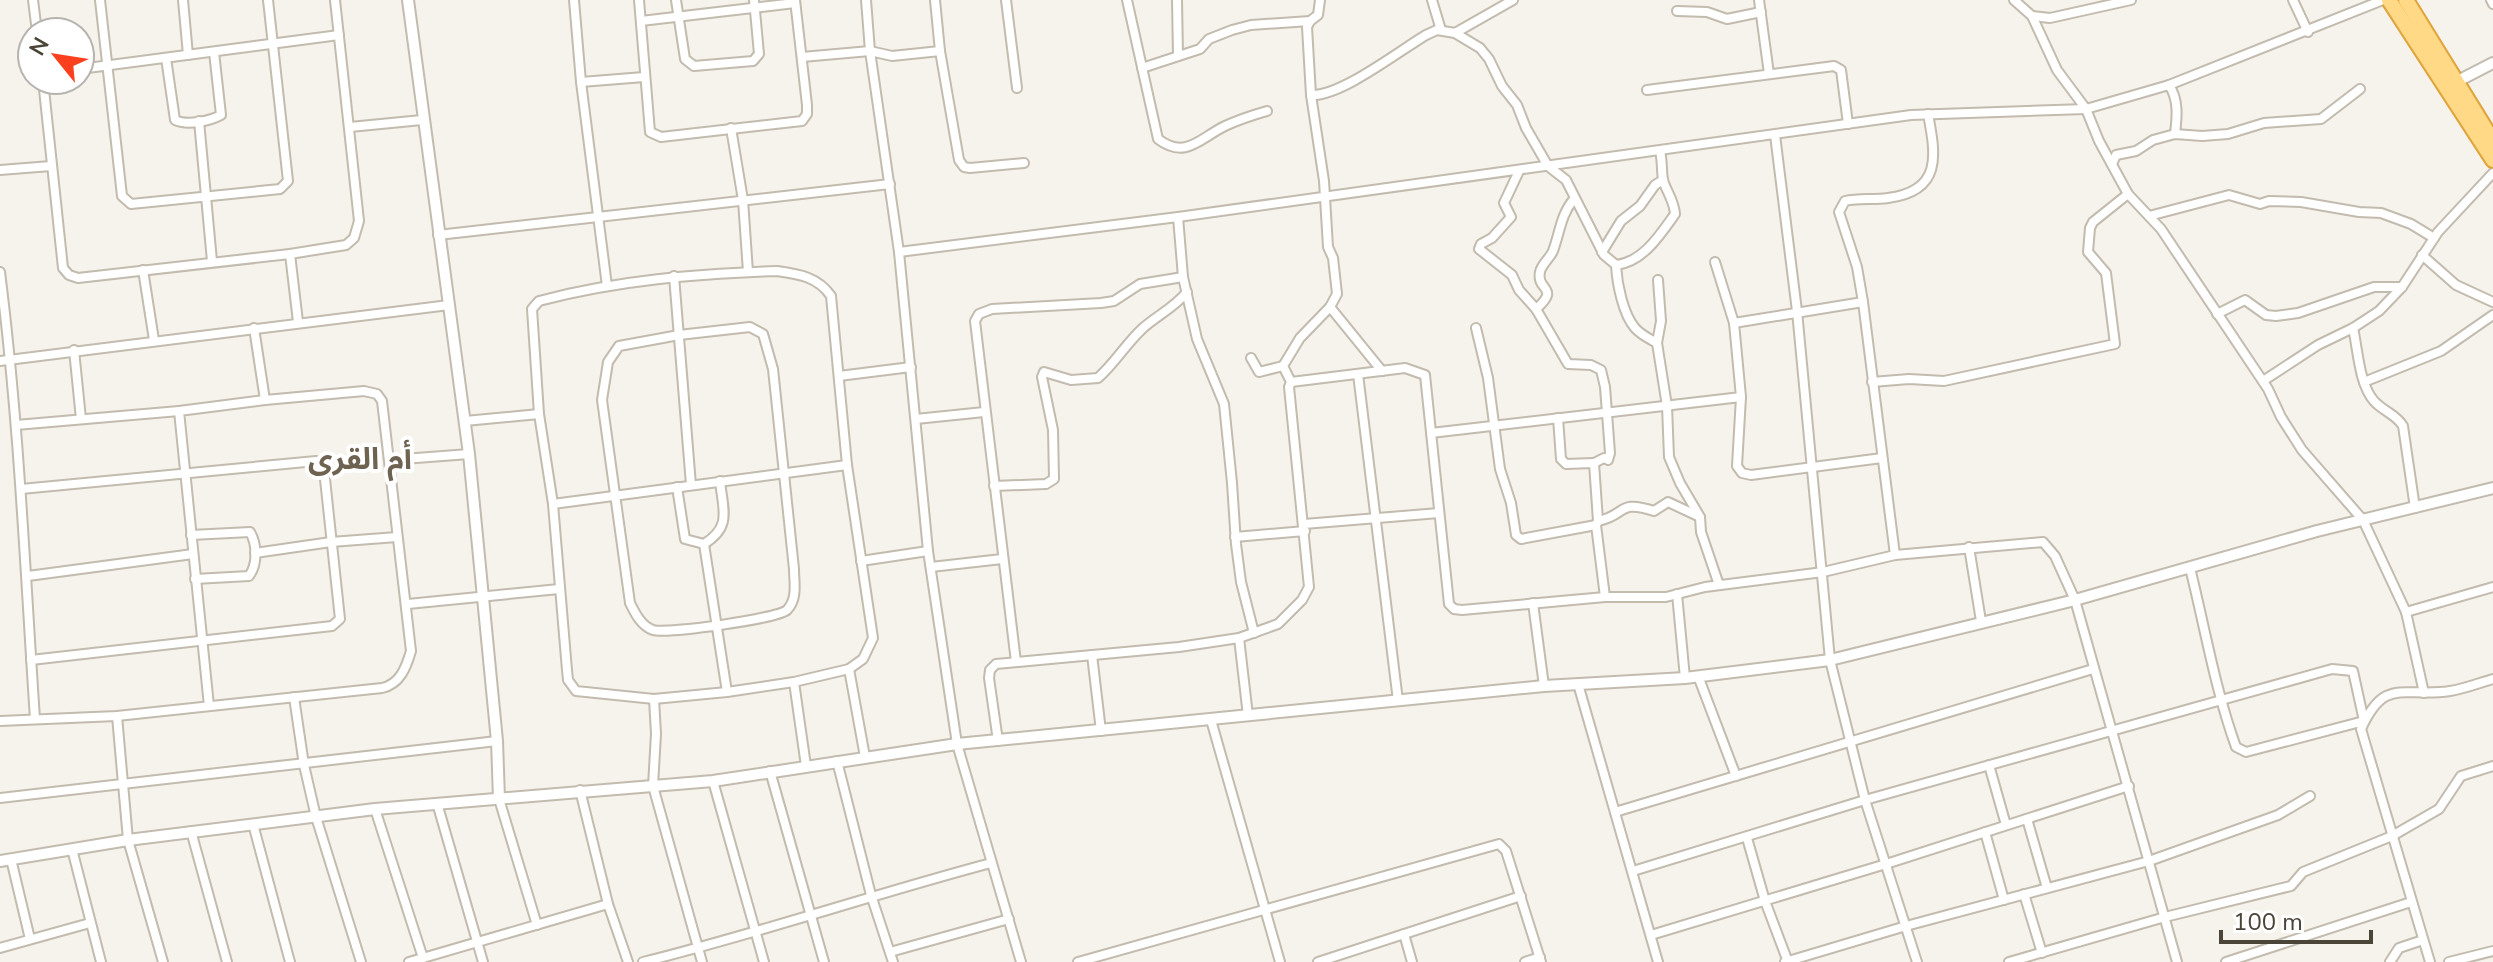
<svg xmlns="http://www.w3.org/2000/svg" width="2493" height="962" viewBox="0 0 2493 962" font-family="'Nunito Sans','Noto Sans Arabic',sans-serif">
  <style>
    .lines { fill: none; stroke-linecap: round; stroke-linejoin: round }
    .minor-casing { stroke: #c2bbae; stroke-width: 12 }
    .tertiary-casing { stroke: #c2bbae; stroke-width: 14 }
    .trunk-casing { stroke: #e0a43c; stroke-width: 18 }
    .minor { stroke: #fff; stroke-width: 8 }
    .tertiary { stroke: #fff; stroke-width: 10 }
    .trunk { stroke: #ffd985; stroke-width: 14 }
    .labels { text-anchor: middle; stroke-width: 8; stroke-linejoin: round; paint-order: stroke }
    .district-label { font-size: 30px; font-weight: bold; fill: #6e6250; stroke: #fff }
  </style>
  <rect width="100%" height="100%" fill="#f6f3ec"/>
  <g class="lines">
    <defs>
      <g id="minor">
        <path d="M33,0L37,32"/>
        <path d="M100,0L122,196L131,204L280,189L288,181L268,0"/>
        <path d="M183,0L188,55"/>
        <path d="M574,0L581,82L607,286"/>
        <path d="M639,0L650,132L661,137L802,121L807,114V105L795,0"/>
        <path d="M676,0L685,59L694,66L753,61L759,54L754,0"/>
        <path d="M866,0L870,51L899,252L928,551L957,744L1021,962"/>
        <path d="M935,0L940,51L959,160L964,167L970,168L1024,163"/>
        <path d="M1006,0L1017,88"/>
        <path d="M1127,0L1158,139C1186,160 1200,138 1225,126C1238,120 1253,115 1267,111"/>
        <path d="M1177,0L1178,55"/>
        <path d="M1432,0L1441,30"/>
        <path d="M1759,0L1769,74"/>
        <path d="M2014,0L2032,16L2057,70L2086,109L2099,141L2128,194L2161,229L2268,389L2281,417L2302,450L2363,520L2406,612L2424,693"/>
        <path d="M2293,0L2308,32"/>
        <path d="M2491,0L2493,4"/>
        <path d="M1677,11L1707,12L1727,19L1761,12"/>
        <path d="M2032,16L2050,18L2131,0"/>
        <path d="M641,21L795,3"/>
        <path d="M1455,33L1480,48L1489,59L1502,86L1517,105L1526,128L1548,166L1566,180L1604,255L1616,265C1643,262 1660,235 1675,214C1674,201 1668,194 1664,183C1661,176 1663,163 1660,151"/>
        <path d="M802,57L870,51L892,56L940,51"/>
        <path d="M166,58L175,120C187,126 210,121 221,115L214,52"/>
        <path d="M1142,68L1200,49L1209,39L1232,30L1251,25L1310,21"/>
        <path d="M80,69L339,35"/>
        <path d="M43,80L63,268L69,275L78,278L290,254L346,245L354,238L359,221L335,0"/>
        <path d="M581,82L644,77"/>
        <path d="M2169,85C2179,100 2177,117 2175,134"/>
        <path d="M1647,90L1834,66L1841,70L1848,124"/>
        <path d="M1311,95C1340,97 1399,51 1426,35L1437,30L1455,33L1513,0"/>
        <path d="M199,121L212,261"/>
        <path d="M350,127L422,120"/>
        <path d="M731,128L743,200L748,272"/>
        <path d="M1775,135L1797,311L1830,660L1865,800L1917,962"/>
        <path d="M2113,162L2116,155L2136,151L2153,140L2175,134L2202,136L2228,134L2264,123L2321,119L2360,89"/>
        <path d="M0,170L51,166"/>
        <path d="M1519,171L1504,203L1511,217L1492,238L1481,244L1479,249L1512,275L1519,290L1536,309L1568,364L1591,365L1601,370L1605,387L1610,453L1608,460L1604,458L1594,463"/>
        <path d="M2149,216L2229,195L2260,204L2269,201L2301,202L2359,212L2381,213L2411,224L2434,238"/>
        <path d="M1178,217L1183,277L1197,339L1224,404L1232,483L1236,544L1241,582L1254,633"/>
        <path d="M438,235L890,184"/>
        <path d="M899,252L1178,217L1911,115L2086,109L2169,85L2383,0"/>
        <path d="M1602,252L1621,221L1640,206L1655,185L1663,180"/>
        <path d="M290,254L298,322"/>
        <path d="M2422,255L2456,285L2493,302"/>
        <path d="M1715,262L1734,323"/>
        <path d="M1616,265C1617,284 1623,314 1635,328C1641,335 1650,339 1657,343"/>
        <path d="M143,270L154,340"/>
        <path d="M777,271C799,274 818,277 831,296L847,465L873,638L863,659L849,669L794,682L727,692L654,699L576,691L568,680L567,670L553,504L539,414L532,309L539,301C617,280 697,274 777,271Z"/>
        <path d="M0,272C19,421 25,570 35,719"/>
        <path d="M674,276L691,485"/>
        <path d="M1658,280L1661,321L1657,343L1667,406L1669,457L1680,483L1700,517L1701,532L1719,585"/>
        <path d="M1863,302L1734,323L1741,397L1737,466L1742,473L1751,475L1882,458"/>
        <path d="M1330,307L1382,371"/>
        <path d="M1536,309C1561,287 1536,291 1540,272C1541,265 1550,258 1553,251C1560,232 1561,214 1574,199"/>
        <path d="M2217,314L2245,300L2266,315L2276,316L2298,313L2374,287H2402"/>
        <path d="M750,327L763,334L773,369L794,569C794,582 798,599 787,610C776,619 668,634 653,630C641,626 635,613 630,603L602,400L608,362L619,346L679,335Z"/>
        <path d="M254,328L265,400"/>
        <path d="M1476,328L1488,378L1500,469L1511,503L1516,535L1521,539L1596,525"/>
        <path d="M2353,328C2358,350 2359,384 2374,401C2384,412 2396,414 2403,426L2415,508"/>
        <path d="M74,350L81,419"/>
        <path d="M0,361L449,305"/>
        <path d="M1283,366L1300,338L1330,307L1337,294L1333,258L1328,247L1324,181L1311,95L1307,27L1310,21L1318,15L1320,0"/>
        <path d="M1358,374L1398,701"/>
        <path d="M839,376L911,367"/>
        <path d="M2263,381L2318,345L2353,328L2379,311L2402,287L2438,232L2493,173"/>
        <path d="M1291,382L1405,368L1425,375L1449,604L1454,609L1462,610L1605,597H1666L1705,587L1823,572L1895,555L2043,542L2055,556L2075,600L2177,962"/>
        <path d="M1872,382L1909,379L1944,381L2115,344L2106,273L2088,252L2090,228L2093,222L2128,194"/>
        <path d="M2364,382L2441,351L2493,315"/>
        <path d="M1558,418L1561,459L1566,464L1594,463L1598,521L1596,525L1605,597"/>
        <path d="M916,419L984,412"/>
        <path d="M465,421L539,414"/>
        <path d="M16,425L179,411"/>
        <path d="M1431,433L1741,397"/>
        <path d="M390,460L469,454"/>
        <path d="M994,486L1046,484L1054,479L1053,430L1042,377L1044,372L1071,380L1098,378C1114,364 1126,344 1142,329C1156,316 1174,308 1187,292"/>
        <path d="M677,487L685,539L704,544C732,527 723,510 720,481"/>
        <path d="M21,489L316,461L322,465L325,479L340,619L332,626L31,660"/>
        <path d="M553,504L847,465"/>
        <path d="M1598,521C1627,515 1617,499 1654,511L1668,502L1700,517"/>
        <path d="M1304,524L1439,513"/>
        <path d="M191,535L250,532C257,544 258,564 249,576L195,579"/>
        <path d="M1235,537L1305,531"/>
        <path d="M704,544L727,692"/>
        <path d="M1969,547L1981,621"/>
        <path d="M255,553L331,542L397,537"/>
        <path d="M1895,555L1863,302L1857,267L1839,212L1845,201C1859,198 1873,200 1888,198C1942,191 1936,156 1928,114"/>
        <path d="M861,561L928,551"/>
        <path d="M931,567L1002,559"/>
        <path d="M2190,568C2205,628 2215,689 2236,747L2246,752L2364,721"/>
        <path d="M28,576L193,554"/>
        <path d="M1677,594L1685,678"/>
        <path d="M1533,603L1544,686"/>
        <path d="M408,604L559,589"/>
        <path d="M2406,612L2493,587"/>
        <path d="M1239,638L1248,716"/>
        <path d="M1092,655L1101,731"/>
        <path d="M1016,662L975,321L979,314L992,309L1101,303L1114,301L1140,284L1183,277"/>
        <path d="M849,669L865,757"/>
        <path d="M1698,676L1736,776"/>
        <path d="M794,682L806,766"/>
        <path d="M1578,684L1658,962"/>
        <path d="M294,697L304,765L316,817L361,962"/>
        <path d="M654,699L656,734L653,786L702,962"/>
        <path d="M117,716L128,840L163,962"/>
        <path d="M1211,720L1280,962"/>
        <path d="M0,721L117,716L382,688C400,684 406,668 411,651L382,401L377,394L364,391L265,400L179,411L209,706"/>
        <path d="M998,741L989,678L990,670L996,664L1179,647L1239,638L1278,624L1302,600L1309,587L1289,387L1291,382L1283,366L1259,372L1251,358"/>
        <path d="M837,761L871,895L893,962"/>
        <path d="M1989,765L2006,825"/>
        <path d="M770,771L824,962"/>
        <path d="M713,781L764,962"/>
        <path d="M580,790L608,904L628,962"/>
        <path d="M0,798L497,741"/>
        <path d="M499,799L537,925"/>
        <path d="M437,803L483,962"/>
        <path d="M375,809L423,958"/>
        <path d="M1615,812L2093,669"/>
        <path d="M2027,819L2047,888"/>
        <path d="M253,824L290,962"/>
        <path d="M191,831L227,962"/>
        <path d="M1985,832L2004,900"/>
        <path d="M1747,838L1765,901L1788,962"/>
        <path d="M72,849L101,962"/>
        <path d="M11,859L30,939"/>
        <path d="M1633,871L1865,800L2332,669L2353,671L2364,721"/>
        <path d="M2024,894L2042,953"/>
        <path d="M1404,934L1412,962"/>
        <path d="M1651,935L1886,864L2129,786"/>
        <path d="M0,948L90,923"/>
        <path d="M890,952L1009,919"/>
        <path d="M409,962L608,904"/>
        <path d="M643,962C760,933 874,894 991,863"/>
        <path d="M1078,962L1499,844L1506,851L1541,962"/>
        <path d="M1318,962L1521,896"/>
        <path d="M1525,962L1540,957"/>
        <path d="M1785,962L1906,926L2149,861L2278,815L2310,796"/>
        <path d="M2009,962L2165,917L2291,886L2303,872L2392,836L2439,809L2461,776L2493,766"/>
        <path d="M2226,962L2411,902"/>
        <path d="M2390,962L2399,948L2423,940"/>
        <path d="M2430,962L2361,729C2385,676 2403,698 2450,691C2464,689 2479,683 2493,679"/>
        <path d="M2449,962L2493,951"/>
      </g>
      <g id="tertiary">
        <path d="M408,0L469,454L497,741L499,799"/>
        <path d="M2454,83L2493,63"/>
        <path d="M0,861L128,840L375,809L713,781L957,744L1544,686L1685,678L1830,660L2075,600L2317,531L2493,488"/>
      </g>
      <g id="trunk">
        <path d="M2389,0L2493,160"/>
        <path d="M2406,0L2493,141"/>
      </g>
    </defs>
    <use href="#minor" class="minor-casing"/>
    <use href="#tertiary" class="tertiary-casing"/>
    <use href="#trunk" class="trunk-casing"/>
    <use href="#minor" class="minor"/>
    <use href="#tertiary" class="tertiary"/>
    <use href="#trunk" class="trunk"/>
  </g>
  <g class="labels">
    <g class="district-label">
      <text x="360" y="469">أم القرى</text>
    </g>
  </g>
  <g transform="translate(56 56) rotate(300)"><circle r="38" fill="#ffffff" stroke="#b7b4b0" stroke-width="2"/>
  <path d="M0-6L14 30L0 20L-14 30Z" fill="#fc3f1d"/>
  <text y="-12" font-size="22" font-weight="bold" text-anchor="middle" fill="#4b4439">N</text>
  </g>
  <path d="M2221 930v12h150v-12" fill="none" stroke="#4b4439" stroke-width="4"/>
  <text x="2233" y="930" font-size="24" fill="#4b4439" stroke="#ffffff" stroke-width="6" paint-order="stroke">100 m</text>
</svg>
